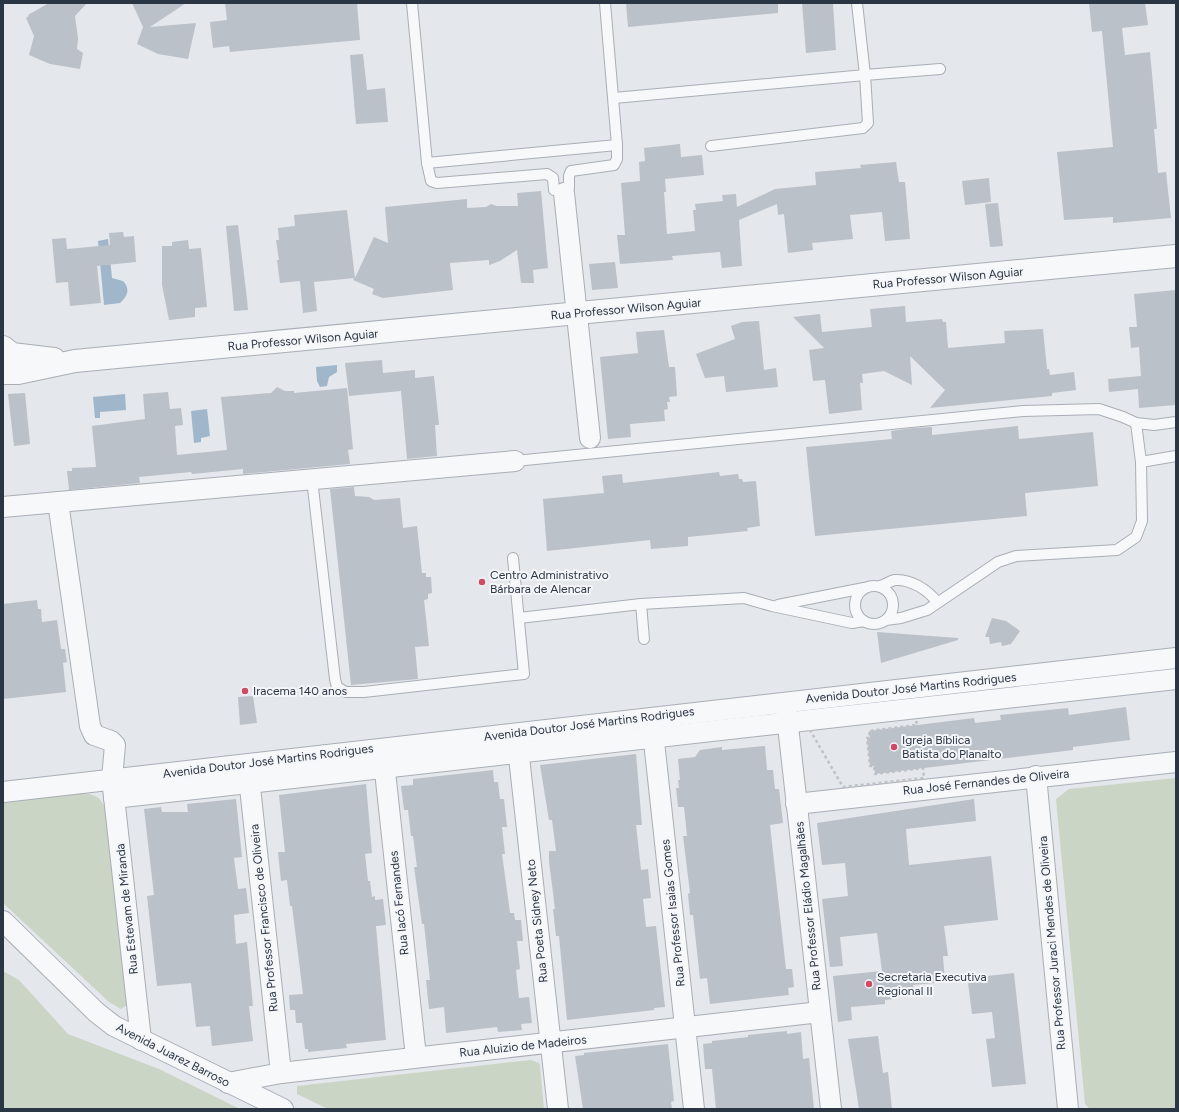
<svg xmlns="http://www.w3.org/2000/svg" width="1179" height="1112" viewBox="0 0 1179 1112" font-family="Figtree,sans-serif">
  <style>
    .green { fill: #cad5c5 }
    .water { fill: #a0b7cb }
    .building { fill: #bbc1c9 }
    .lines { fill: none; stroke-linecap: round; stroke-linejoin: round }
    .service-casing { stroke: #a9aeb6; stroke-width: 12 }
    .minor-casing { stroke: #a9aeb6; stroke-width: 22 }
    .tertiary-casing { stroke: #a9aeb6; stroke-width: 24 }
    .path { stroke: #bec2c7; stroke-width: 2.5; stroke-dasharray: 3 3; stroke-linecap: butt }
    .service { stroke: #f7f8fa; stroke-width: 10 }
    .minor { stroke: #f7f8fa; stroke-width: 20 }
    .tertiary { stroke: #f7f8fa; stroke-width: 22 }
    .poi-dot { fill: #ce4b67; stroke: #f4f6f9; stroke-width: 1.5 }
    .labels { text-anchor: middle; stroke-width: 4; stroke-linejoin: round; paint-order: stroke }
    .street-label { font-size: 12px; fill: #2b3644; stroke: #f4f6f9 }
    .poi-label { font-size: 12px; fill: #2b3644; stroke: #f4f6f9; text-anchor: start }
  </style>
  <rect width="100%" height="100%" fill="#e4e7ec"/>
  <g class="green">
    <path d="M1176,778V1108L1090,1109L1085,1104L1056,799L1069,789Z"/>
    <path d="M76,792C102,795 101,798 111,821L127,1005L121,1009L109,1002L3,903V803Z"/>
    <path d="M3,971L19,980L68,1034L159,1069L240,1109H3Z"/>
    <path d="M531,1060L539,1063L540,1066L544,1109H328L297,1094V1086Z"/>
  </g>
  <g class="water">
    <path d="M108,239L112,278L123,281C131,289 127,297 120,303L104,305L98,241Z"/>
    <path d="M337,365V372L329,377L327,386L320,387L317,381L316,367Z"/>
    <path d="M125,394L126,410L100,412V418H95L93,397Z"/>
    <path d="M207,409L210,436L201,438V442L194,443L191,411Z"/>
  </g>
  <g class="building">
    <path d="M49,3H87L75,16L78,38L77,49L83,53L80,69L50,64L29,55L34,36L26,18L29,16L28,15Z"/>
    <path d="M132,3H186L150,27L196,23L188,59L158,54L137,44L143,27Z"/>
    <path d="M225,3H357L360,40L230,52L229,46L213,48L210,22L227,20Z"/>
    <path d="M626,3H778V13L628,27Z"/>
    <path d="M802,3H833L836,50L806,53Z"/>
    <path d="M1089,3H1145L1148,25L1122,28L1125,55L1150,52L1157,129H1154L1158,173L1166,172L1171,218L1113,223V217L1064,220L1057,152L1113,147L1102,31L1092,32Z"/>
    <path d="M363,54L367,90L385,88L388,122L356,124L350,55Z"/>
    <path d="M680,144L681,157L702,155L704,175L665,179L666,192H664L667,234L695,231L693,210H696L695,204L723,201L722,195L736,194L737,207L775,189L816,185L815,172L861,168L860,165L896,162L899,182H905L910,239L885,241L882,212L850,215L853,239L812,243L813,250L788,253L784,214L778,215L777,204L739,220L742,266L722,268L720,252L672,256L673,260L620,264L617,235H625L621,183L640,181L639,162L645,161L644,148Z"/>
    <path d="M989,178L991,202L965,205L962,181Z"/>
    <path d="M541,191L548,268L533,270L534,283H521L517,250L500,261L489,265V260L450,263L453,290L383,298L372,294L374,289L353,280L354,278L314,282L317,311L303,313L300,281L280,283L277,260H279L276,240H279L278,228L295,226L294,215L347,210L355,278L374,237L388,243L385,207L467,199V208L486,207L491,204L497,206H518L517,193Z"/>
    <path d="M998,203L1003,246L990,247L985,204Z"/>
    <path d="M238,225L247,299L248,310L234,311L233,300L226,226Z"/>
    <path d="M123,232L124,237L134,236L136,262L97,266L101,303L70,306L68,282L56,283L52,239L66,238L67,249L110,245L109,233Z"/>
    <path d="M188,240L189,249L201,248L207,307L195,308V317L169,320L162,285V246H172V242Z"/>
    <path d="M615,262L618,288L592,290L589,264Z"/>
    <path d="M1176,290V405L1139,408L1138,389L1109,392L1108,379L1141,376L1139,347L1131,348L1129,327H1137L1134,294Z"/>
    <path d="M905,306L906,322L942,319L943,322H946L948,348L1005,343L1004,331L1043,329L1047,369H1049L1050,375L1074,372L1076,390L1052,393V396L930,408L945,390L910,356L912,385L884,371L862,374L863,383H860L862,410L829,414L825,380L813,381L809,350L824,348L793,317L820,314L822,332L872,327L870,309Z"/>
    <path d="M759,321L764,370L776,368L778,387L726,392L724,376L705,378L696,354L735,339L731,326L742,322Z"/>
    <path d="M664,330L669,367H675L677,396L669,397L670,402H667L668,409L664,410L665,421L630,424L631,437L608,439L600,357L638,353L636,332Z"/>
    <path d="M382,360L383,373L415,370V378L434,376L439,425H435L437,456L407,459L401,391L349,396L345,363Z"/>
    <path d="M277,387L285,391H294V393L347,388L353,449L348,450L350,464L243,474V469L192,474L191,472L139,477L140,483L69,490L67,471H72V468L96,467L92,426L145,419L143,394L168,392L170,409L181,408L183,425L175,426L177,455L227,450L221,397L271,393Z"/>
    <path d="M25,393L30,444L14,446L8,394Z"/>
    <path d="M1018,426L1019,439L1093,432L1098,486L1025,493L1027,516L815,536L806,447L892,439L891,431L913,428L932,427V435Z"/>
    <path d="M719,472L720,476L738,474L739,479H742L743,482L756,481L760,526L747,528L748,531L688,537V546L651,549L650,540L547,551L543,499L604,493L602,476L622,474L623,483Z"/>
    <path d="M354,487L355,496L369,497L374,500L400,498L403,528L417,526L422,573H426V577H431L432,593L428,594V599L424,600L429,646L415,647L418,679L351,685L330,489Z"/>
    <path d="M37,600L38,609H41L42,622L57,620L61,649H65L67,662L63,663L66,692L3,699V604Z"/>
    <path d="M992,618L1006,621L1020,631L1011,644L1002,646L1001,642L990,644L989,637H985Z"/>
    <path d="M877,632L958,638V640L881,663Z"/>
    <path d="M253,696L257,723L240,725L238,697Z"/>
    <path d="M1126,707L1130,740L1073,747V750L875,774L874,766H870L867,738H870L869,731L974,718L975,723L1001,720L1000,715L1068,708L1069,715Z"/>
    <path d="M765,746L767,770H773L775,789H779L783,823L770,825L786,969H792L794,987L788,988L789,995L710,1004L707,978L700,979L693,915H690L688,894L690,893L683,836H687L684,807H678L676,788H679L678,780H680L678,759L695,757L700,750L722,747V750Z"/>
    <path d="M636,754L642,825H636L641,870L648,869L651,898L643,899L646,927L656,926L665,1007L654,1008V1010L567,1020L559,936H556L553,909H555L549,861V851H556L552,820H549L540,765Z"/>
    <path d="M493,770L494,782H498L500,799H504L507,827H502L505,854H502L510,913H514L515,920H521L523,941H517L520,969L516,970L519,998L529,997L532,1023L521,1024L522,1030L498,1032L497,1027L446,1033L444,1007L429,1009L426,980H430L424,924H422L414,867H417L413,836H411L408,810H404L401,786L413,785V779Z"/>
    <path d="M366,784L372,853L365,854L368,881H370L372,897L375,896V900L383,899L386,925L376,926L386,1040L346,1044L347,1048L308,1052V1049H305L302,1023H296L295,1010H290L289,995L303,994L292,906H290L287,880L281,881L278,852H285L279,795Z"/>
    <path d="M236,799L242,857L234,858L238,889L246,888L249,913L234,915L236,944L247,942L253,1006H249L253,1041L212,1046L210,1026L196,1027L191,983L157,986L147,896L154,895L144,809L161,807L162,812H188L187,804Z"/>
    <path d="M974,799L976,821L906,829L909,865L991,856L998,920L944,926L948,956H943L945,982L913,985L914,990L903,991L904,995L893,996V999L885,1000V1004L851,1007L852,1020L838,1022L833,976L882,971L877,933L840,937L843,966L830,967L822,899L848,896L845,863L822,865L817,823Z"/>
    <path d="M1014,973L1026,1084L992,1087L986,1039L995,1038L992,1012L972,1014L968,983L988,980L987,976Z"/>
    <path d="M787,1031V1034L801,1032L803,1059L809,1058L814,1109H716L712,1069H705L703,1044L712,1043V1041L748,1037V1035Z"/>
    <path d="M878,1036L883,1073L888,1072L892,1109H859L848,1039Z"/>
    <path d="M668,1044L674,1101L671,1102L672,1109H583L575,1056L584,1055V1053Z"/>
  </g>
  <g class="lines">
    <defs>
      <g id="service">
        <path d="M412,3L427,163L431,181L437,183L547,174L553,178L554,190"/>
        <path d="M614,98L865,75L857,3"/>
        <path d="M711,146L863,128L868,123L865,75L940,69"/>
        <path d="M427,163L617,145L605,3"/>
        <path d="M569,188V176L571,171L614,165L617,159V145"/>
        <path d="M1136,423L1141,462"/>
        <path d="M515,461L1023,411L1099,409L1123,417L1136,423L1154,425L1176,422"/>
        <path d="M312,479L335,679L337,687L346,692H364L524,674L513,558"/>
        <circle cx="874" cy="605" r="19"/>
        <path d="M880,586C884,585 890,581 895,580C911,579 928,590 937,602"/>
        <path d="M641,604L644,639"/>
        <path d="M778,605L864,588"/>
        <path d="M519,618L641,604L744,598L772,606L852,623L864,621"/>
        <path d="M886,620L901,618L927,610L998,562L1016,556L1117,550L1136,537L1142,521L1141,462L1176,456"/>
      </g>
      <g id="minor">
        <path d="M564,193L590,438"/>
        <path d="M58,502L90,726L94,735L111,741L115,745L112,779L141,1040"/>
        <path d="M3,507L515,461"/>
        <path d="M786,708L831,1109"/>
        <path d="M652,723L694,1109"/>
        <path d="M517,739L558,1109"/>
        <path d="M383,753L416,1057"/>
        <path d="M248,769L281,1073"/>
        <path d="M1036,776L1068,1109"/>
        <path d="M3,792L1176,658"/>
        <path d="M114,798L1176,679"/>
        <path d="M796,804L1176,762"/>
        <path d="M3,921L96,1012L114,1026L283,1109"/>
        <path d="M228,1083L281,1073L820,1012"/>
      </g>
      <g id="tertiary">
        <path d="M3,347L12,354L54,359"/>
        <path d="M3,373H18L75,361L1176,256"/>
      </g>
    </defs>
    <use href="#service" class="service-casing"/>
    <use href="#minor" class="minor-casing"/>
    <use href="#tertiary" class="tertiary-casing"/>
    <path class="path" d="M915,715L917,725L869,731L870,738H867L870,766H874L875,774L923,768L924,778L843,787L810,730L811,727Z"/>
    <use href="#service" class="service"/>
    <use href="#minor" class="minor"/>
    <use href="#tertiary" class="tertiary"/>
  </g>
  <g class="poi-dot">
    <circle cx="482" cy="582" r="4"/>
    <circle cx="245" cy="691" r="4"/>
    <circle cx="894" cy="747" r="4"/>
    <circle cx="869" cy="984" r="4"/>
  </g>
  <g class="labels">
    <g class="street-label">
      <text transform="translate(948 278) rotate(-5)" y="4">Rua Professor Wilson Aguiar</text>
      <text transform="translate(626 309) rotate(-5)" y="4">Rua Professor Wilson Aguiar</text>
      <text transform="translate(303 340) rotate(-5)" y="4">Rua Professor Wilson Aguiar</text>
      <text transform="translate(911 688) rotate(-6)" y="4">Avenida Doutor José Martins Rodrigues</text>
      <text transform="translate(589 724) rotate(-7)" y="4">Avenida Doutor José Martins Rodrigues</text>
      <text transform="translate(268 761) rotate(-7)" y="4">Avenida Doutor José Martins Rodrigues</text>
      <text transform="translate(986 782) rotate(-6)" y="4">Rua José Fernandes de Oliveira</text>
      <text transform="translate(399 903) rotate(-96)" y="4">Rua Iacó Fernandes</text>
      <text transform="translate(808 906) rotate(-96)" y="4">Rua Professor Eládio Magalhães</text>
      <text transform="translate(127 909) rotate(-96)" y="4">Rua Estevam de Miranda</text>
      <text transform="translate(673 913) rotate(-96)" y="4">Rua Professor Isaias Gomes</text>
      <text transform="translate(264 918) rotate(-96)" y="4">Rua Professor Francisco de Oliveira</text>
      <text transform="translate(537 921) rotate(-96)" y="4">Rua Poeta Sidney Neto</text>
      <text transform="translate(1052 943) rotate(-95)" y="4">Rua Professor Juraci Mendes de Oliveira</text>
      <text transform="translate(523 1046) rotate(-6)" y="4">Rua Aluizio de Madeiros</text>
      <text transform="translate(173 1055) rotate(27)" y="4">Avenida Juarez Barroso</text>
    </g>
    <g class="poi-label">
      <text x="490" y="579">Centro Administrativo<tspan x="490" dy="14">Bárbara de Alencar</tspan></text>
      <text x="253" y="695">Iracema 140 anos</text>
      <text x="902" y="744">Igreja Bíblica<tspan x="902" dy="14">Batista do Planalto</tspan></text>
      <text x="877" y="981">Secretaria Executiva<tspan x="877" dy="14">Regional II</tspan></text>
    </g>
  </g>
  <rect width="1179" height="1112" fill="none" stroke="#2b3644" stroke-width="8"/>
</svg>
